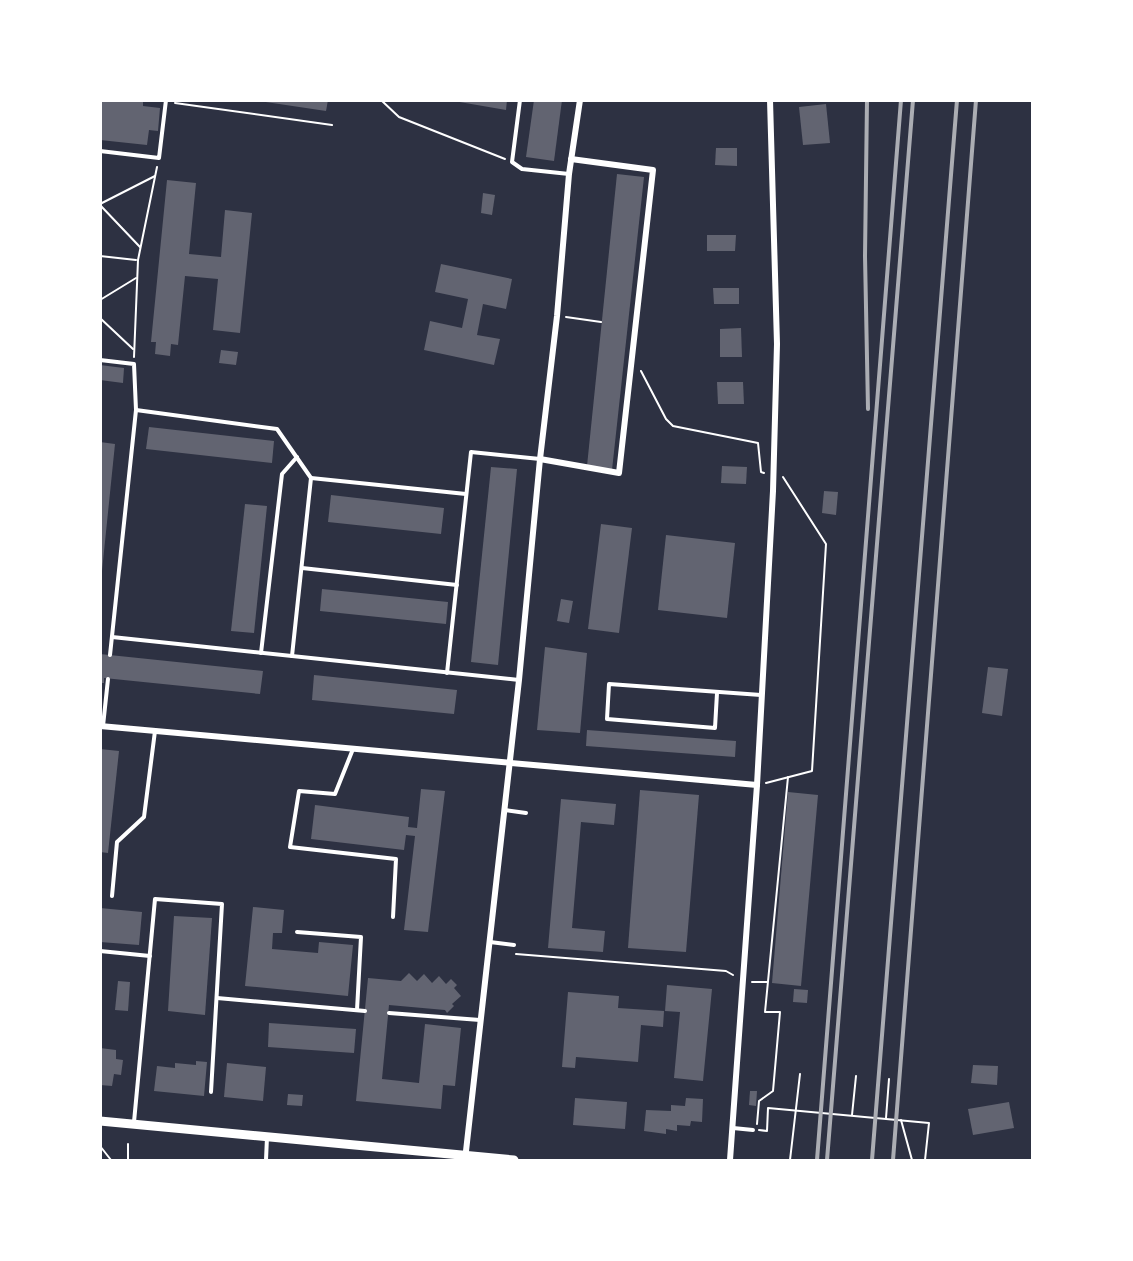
<svg xmlns="http://www.w3.org/2000/svg" width="1133" height="1261" viewBox="0 0 1133 1261" font-family="'Exo 2',sans-serif">
  <style>
    .building { fill: #626471 }
    .lines { fill: none; stroke-linecap: round; stroke-linejoin: round }
    .path { stroke: #fff; stroke-width: 2 }
    .service { stroke: #fff; stroke-width: 4 }
    .minor { stroke: #fff; stroke-width: 6 }
    .tertiary { stroke: #fff; stroke-width: 9 }
    .rail { stroke: #abadb3; stroke-width: 4 }
  </style>
  <rect width="100%" height="100%" fill="#2d3142"/>
  <g class="building">
    <path d="M100,100H143V106L160,108L158,131L149,130L147,145L100,140Z"/>
    <path d="M253,100H328L326,111Z"/>
    <path d="M448,100H507L506,110Z"/>
    <path d="M534,100H562L554,161L526,157Z"/>
    <path d="M826,104L830,143L803,145L799,107Z"/>
    <path d="M716,148H737V166L715,165Z"/>
    <path d="M617,174L644,177L612,470L587,466Z"/>
    <path d="M167,180L196,183L189,254L221,257L225,210L252,213L240,333L213,330L218,279L185,276L178,345L171,344L170,356L155,354L156,342H151Z"/>
    <path d="M483,193L495,195L492,215L481,213Z"/>
    <path d="M707,235H736L735,251H707Z"/>
    <path d="M441,264L512,279L506,309L483,304L477,335L500,339L494,365L424,350L430,321L462,328L468,299L435,292Z"/>
    <path d="M713,288H739V304H714Z"/>
    <path d="M741,328L742,357H720V329Z"/>
    <path d="M221,350L238,352L236,365L219,363Z"/>
    <path d="M100,365L124,368L123,383L100,380Z"/>
    <path d="M717,382H743L744,404H718Z"/>
    <path d="M149,427L274,441L272,463L146,449Z"/>
    <path d="M100,442L115,444L102,571H100Z"/>
    <path d="M722,466L747,467L746,484L721,483Z"/>
    <path d="M491,467L517,469L498,665L471,662Z"/>
    <path d="M824,491L838,492L836,515L822,513Z"/>
    <path d="M331,495L444,508L441,534L328,522Z"/>
    <path d="M245,504L267,506L254,633L231,631Z"/>
    <path d="M601,524L632,528L619,633L588,629Z"/>
    <path d="M666,535L735,543L727,618L658,610Z"/>
    <path d="M322,589L448,602L446,624L320,611Z"/>
    <path d="M561,599L573,601L569,623L557,621Z"/>
    <path d="M545,647L587,653L580,733L537,730Z"/>
    <path d="M100,654L263,671L260,694L104,678V683H100Z"/>
    <path d="M988,667L1008,669L1002,716L982,713Z"/>
    <path d="M314,675L457,690L454,714L312,700Z"/>
    <path d="M587,730L736,741L735,757L586,746Z"/>
    <path d="M100,749L119,751L108,853L100,852Z"/>
    <path d="M421,789L445,791L428,932L404,930L415,836L406,835L404,850L311,839L315,805L409,817L408,827L417,828Z"/>
    <path d="M640,790L699,795L686,952L628,948Z"/>
    <path d="M788,792L818,795L801,986L772,983Z"/>
    <path d="M561,799L616,804L614,825L581,822L572,928L605,931L603,952L548,948Z"/>
    <path d="M253,907L284,910L282,933H273L272,949L318,953L319,942L353,945L348,996L245,986Z"/>
    <path d="M100,908L142,912L139,945L100,942Z"/>
    <path d="M174,916L212,918L205,1015L168,1011Z"/>
    <path d="M409,973L417,981L424,974L432,983L439,976L446,984L451,979L457,985L454,988L461,996L452,1004L454,1006L447,1013L445,1010L389,1005L382,1079L419,1083L425,1024L461,1028L455,1086L443,1085L441,1109L356,1101L368,978L401,981Z"/>
    <path d="M118,981L130,982L128,1011L115,1010Z"/>
    <path d="M667,985L712,989L703,1081L674,1078L680,1012L665,1011Z"/>
    <path d="M794,989L808,990L807,1003L793,1002Z"/>
    <path d="M568,992L619,996L618,1008L664,1011L663,1027L641,1025L638,1062L576,1057L575,1068L562,1067Z"/>
    <path d="M269,1023L356,1029L354,1053L268,1047Z"/>
    <path d="M100,1048L116,1050V1059L123,1060L121,1075L114,1074L112,1086L100,1085Z"/>
    <path d="M196,1061L207,1062L204,1096L154,1091L157,1066L175,1068V1063L196,1065Z"/>
    <path d="M227,1063L266,1067L263,1101L224,1097Z"/>
    <path d="M973,1065L998,1066L997,1085L971,1083Z"/>
    <path d="M750,1091H757L756,1106L749,1105Z"/>
    <path d="M288,1094L303,1095L302,1106L287,1105Z"/>
    <path d="M575,1098L627,1102L625,1129L573,1125Z"/>
    <path d="M686,1098L703,1099L702,1122L691,1121L690,1126L677,1125V1131L666,1129V1134L644,1131L646,1110L671,1111V1105L685,1106Z"/>
    <path d="M1009,1102L1014,1128L973,1135L968,1109Z"/>
  </g>
  <g class="lines">
    <g class="path">
      <path d="M381,100L399,117L505,159"/>
      <path d="M175,103L332,125"/>
      <path d="M100,204L155,176"/>
      <path d="M100,205L140,247"/>
      <path d="M100,256L136,260"/>
      <path d="M100,300L136,278"/>
      <path d="M566,317L601,322"/>
      <path d="M100,318L133,349"/>
      <path d="M134,357L138,260L157,167"/>
      <path d="M641,371L666,419L673,426L758,443L761,472L764,473"/>
      <path d="M766,783L812,771L826,544L783,477"/>
      <path d="M516,954L726,971L733,975"/>
      <path d="M752,982H767"/>
      <path d="M852,1115L856,1076"/>
      <path d="M886,1118L889,1079"/>
      <path d="M901,1120L912,1160"/>
      <path d="M757,1124L759,1101L773,1091L780,1012H765L788,777"/>
      <path d="M759,1130L767,1131L768,1108L929,1123L925,1160"/>
      <path d="M100,1146L111,1160"/>
      <path d="M128,1160V1144"/>
      <path d="M790,1160L800,1074"/>
    </g>
    <g class="service">
      <path d="M520,100L512,162L522,169L569,174"/>
      <path d="M100,151L159,158L166,100"/>
      <path d="M100,360L134,364L136,410L110,655"/>
      <path d="M136,410L277,429L311,478L292,656"/>
      <path d="M311,478L466,494"/>
      <path d="M302,568L457,585"/>
      <path d="M112,637L519,680"/>
      <path d="M261,653L282,474L297,457"/>
      <path d="M447,673L471,452L540,459"/>
      <path d="M717,693L715,728L607,719L609,684L761,695"/>
      <path d="M103,726L108,679"/>
      <path d="M353,749L335,794L299,791L290,847L396,859L393,917"/>
      <path d="M505,810L526,813"/>
      <path d="M112,896L117,842L144,817L155,731"/>
      <path d="M297,932L361,937L357,1010"/>
      <path d="M490,942L514,945"/>
      <path d="M100,951L150,956"/>
      <path d="M217,998L365,1011"/>
      <path d="M389,1013L480,1020"/>
      <path d="M134,1122L155,899L222,904L211,1092"/>
      <path d="M733,1128L753,1130"/>
      <path d="M266,1160L267,1137"/>
    </g>
    <g class="minor">
      <path d="M540,459L619,473L653,170L571,159"/>
      <path d="M100,726L757,785"/>
      <path d="M465,1160L519,680L540,459L557,316L569,174L580,100"/>
      <path d="M730,1160L757,785L773,491L777,344L770,100"/>
    </g>
    <path class="tertiary" d="M100,1121L514,1160"/>
    <g class="rail">
      <path d="M867,100L865,256L868,409"/>
      <path d="M817,1160L901,100"/>
      <path d="M827,1160L913,100"/>
      <path d="M872,1160L957,100"/>
      <path d="M893,1160L976,100"/>
    </g>
  </g>
  <rect width="1133" height="1261" fill="none" stroke="#ffffff" stroke-width="204"/>
</svg>
